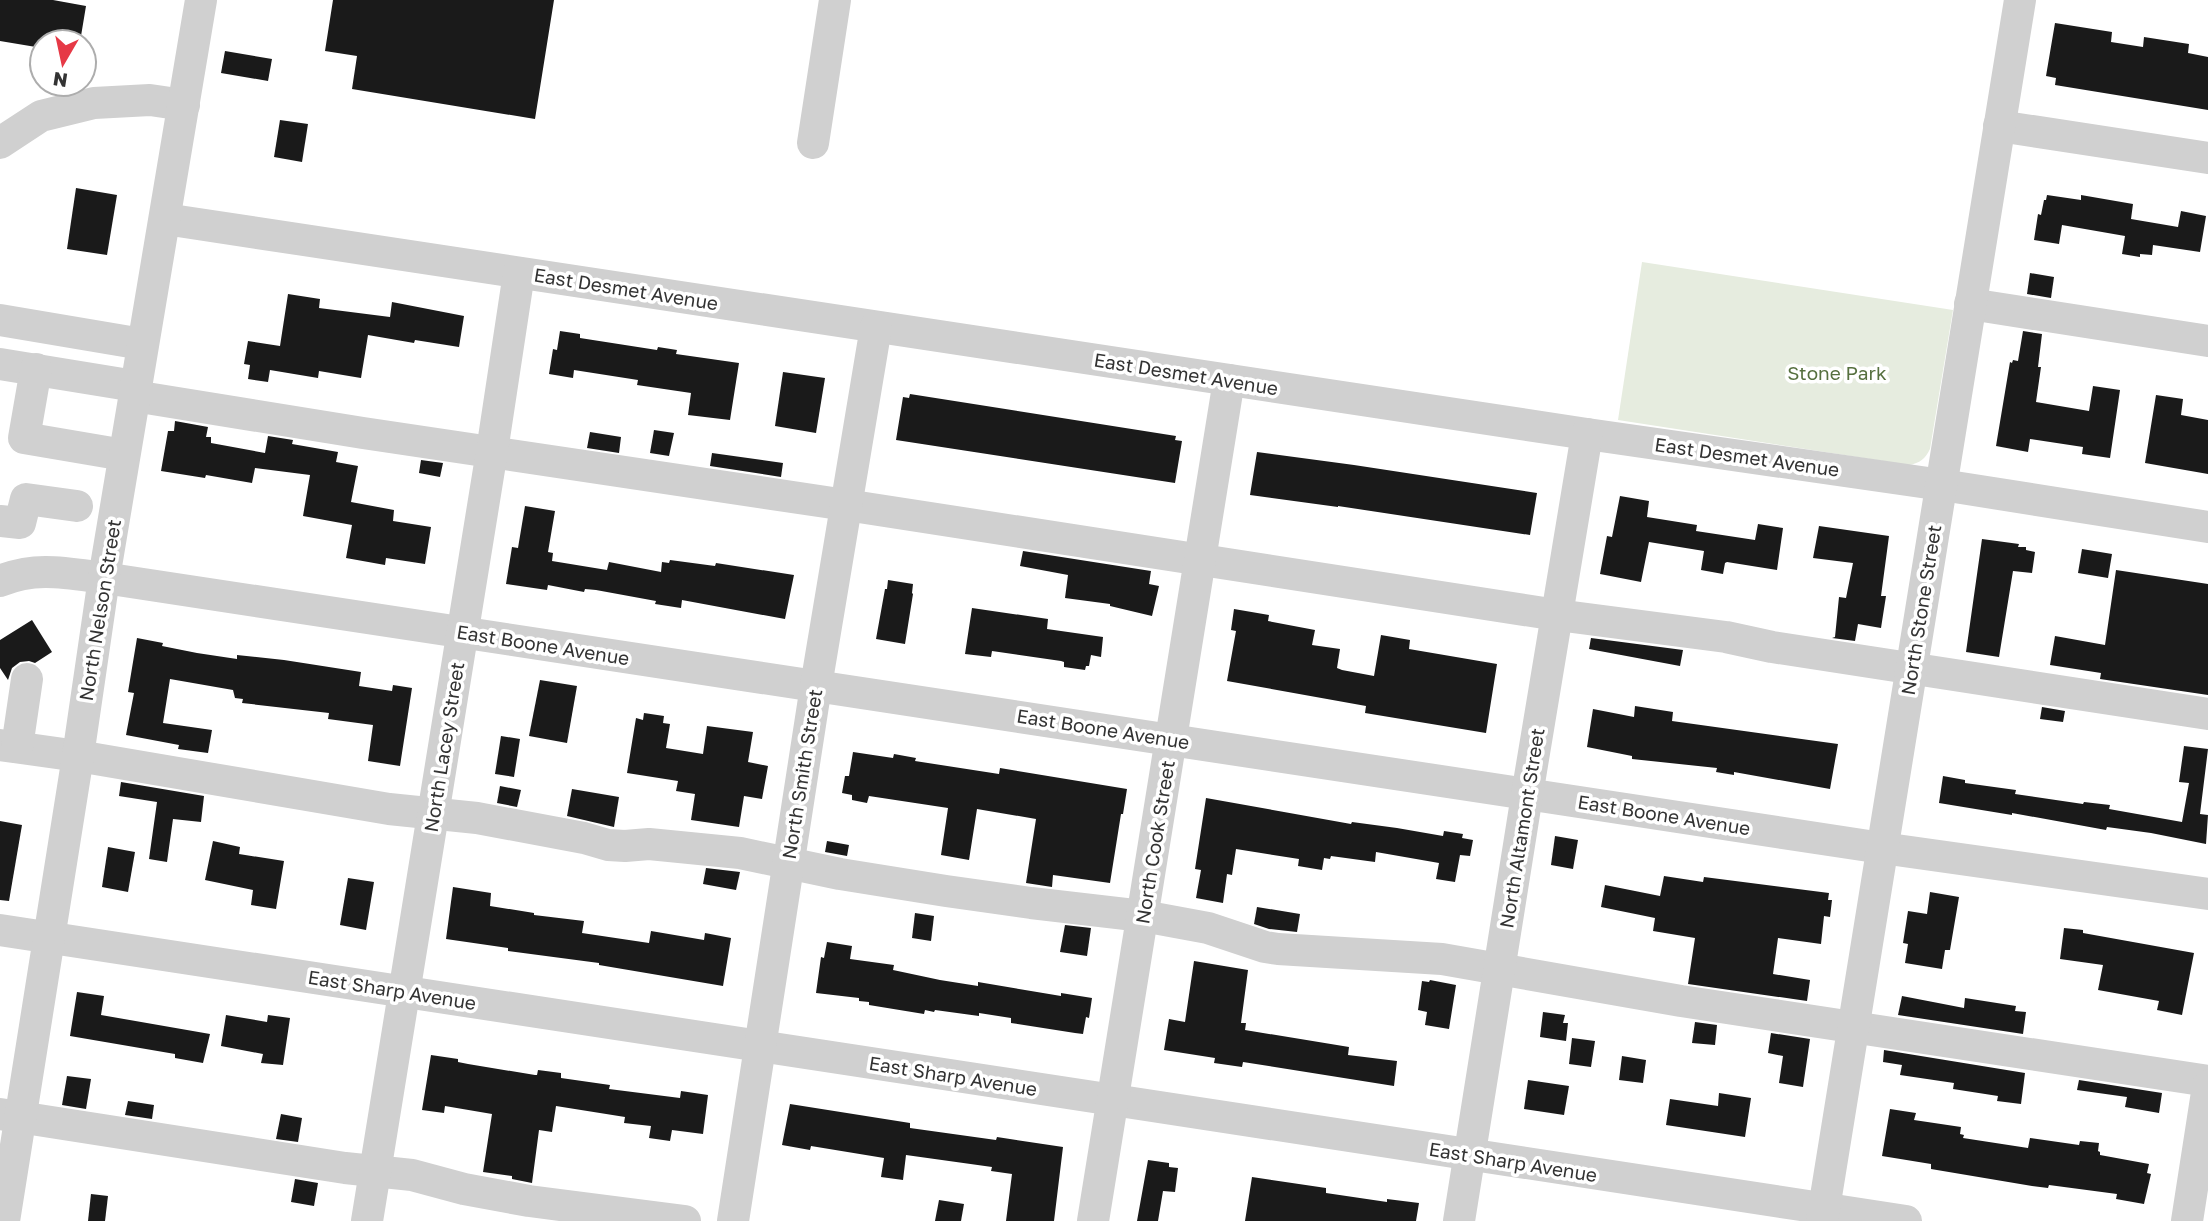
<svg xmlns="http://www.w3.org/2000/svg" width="2208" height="1221" viewBox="0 0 2208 1221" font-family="'Golos Text',sans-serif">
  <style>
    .green { fill: #e6ecdf }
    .building { fill: #1a1a1a }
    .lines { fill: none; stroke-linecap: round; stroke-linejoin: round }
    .minor { stroke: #d0d0d0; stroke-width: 32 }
    .labels { text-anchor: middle; stroke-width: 7; stroke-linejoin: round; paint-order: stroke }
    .street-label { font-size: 19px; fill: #333; stroke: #fff }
    .park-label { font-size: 19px; fill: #56703f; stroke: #fff }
  </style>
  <rect width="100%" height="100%" fill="#fff"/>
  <path class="green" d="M1642,262L1953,310L1930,449C1925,459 1920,463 1909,465L1618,420Z"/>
  <g class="building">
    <path d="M0,0H53L86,6L80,42H42V48L0,41Z"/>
    <path d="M333,0H554L535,119L352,89L357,56L325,51Z"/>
    <path d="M2055,23L2112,32L2111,42L2143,47L2144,37L2189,44L2188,53L2208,57V110L2055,85L2056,78L2046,76Z"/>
    <path d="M225,51L272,59L268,81L221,73Z"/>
    <path d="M280,120L308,124L302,162L274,157Z"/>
    <path d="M76,188L117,195L107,255L67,249Z"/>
    <path d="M2047,195L2081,200V195L2133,204L2131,219L2178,227L2181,211L2206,216L2200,252L2153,245L2152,255L2140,254V257L2122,254L2125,236L2062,225L2059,244L2034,240L2038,214L2041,215L2044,200H2046Z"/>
    <path d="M2030,273L2054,277L2051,298L2027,294Z"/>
    <path d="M288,294L320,299L319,308L390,317L392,302L464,316L459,347L415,340L414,343L368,335L361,378L319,371L318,378L270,370L268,382L248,379L250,365L244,364L248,341L280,346Z"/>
    <path d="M560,331L580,334V338L657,350L658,347L677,350L676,354L739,363L730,420L688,415L691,393L637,385L638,380L574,370L573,378L549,374L553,349L557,350Z"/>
    <path d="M2023,331L2042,334L2038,367H2041L2036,402L2089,411L2093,386L2120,390L2110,458L2082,454L2083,447L2030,439L2028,452L1996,446L2010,362L2012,363L2013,360L2018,361Z"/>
    <path d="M783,372L825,378L816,433L775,426Z"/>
    <path d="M910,394L1176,436L1175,440L1182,441L1175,483L896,440L903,397L909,398Z"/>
    <path d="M2156,395L2183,399L2181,415L2208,420V474L2145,463Z"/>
    <path d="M175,421L208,427L206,437H211V443L265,453L268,436L293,440L292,444L338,452L336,462L358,466L351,502L394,510L393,521L431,527L425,564L386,558L385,565L346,558L352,525L303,516L310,475L255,468L252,483L206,475L205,478L161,471L168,431H174Z"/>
    <path d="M654,430L674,433L669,456L650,453Z"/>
    <path d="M590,432L621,437L619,453L587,448Z"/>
    <path d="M1257,452L1354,465L1537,493L1530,535L1338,506V507L1250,495Z"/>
    <path d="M712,453L783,463L781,477L710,466Z"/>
    <path d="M421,460L443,463L440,477L419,473Z"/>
    <path d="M1620,496L1649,501L1647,517L1697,525L1696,531L1755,540L1758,524L1783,528L1777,570L1727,562L1725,563L1723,574L1701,570L1704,551L1649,542L1641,582L1600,574L1607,536L1612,537Z"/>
    <path d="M525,506L555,511L548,552L553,553L552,561L607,570L609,562L661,572L662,562L669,563L670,560L715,566L716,563L794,575L785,619L682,600L681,608L655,604L656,601L596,590L585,589L584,592L548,585L547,590L506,584L512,547L518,548Z"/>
    <path d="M1819,526L1889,536L1881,596H1886L1881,628L1858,624L1855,641L1832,638L1835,637L1839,597L1846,598L1853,563L1813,558Z"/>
    <path d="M1982,539L2019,544L2018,547H2026V550L2035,552L2032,573L2013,571L1999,657L1966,652Z"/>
    <path d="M2082,549L2112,554L2108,578L2078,573Z"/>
    <path d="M1023,551L1151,571L1149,584L1159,586L1152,616L1110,606V604L1065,598L1068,575L1020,566Z"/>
    <path d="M2116,570L2208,584V695L2100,679L2101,673L2050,665L2055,636L2105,645Z"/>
    <path d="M888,580L913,584L912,593L913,594L905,644L876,639L885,589H887Z"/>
    <path d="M972,608L1048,619L1047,629L1103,637L1101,657L1091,655L1089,666H1086L1085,670L1064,667V662L1061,661L992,651L991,657L965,654Z"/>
    <path d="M1234,609L1269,615L1268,621L1315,630L1312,645L1340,649L1337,668L1342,670L1374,676L1381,635L1410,640L1409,649L1497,664L1486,733L1365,713L1366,706L1227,681L1236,631L1231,630Z"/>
    <path d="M32,620L52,652L35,663L29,661L20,662L12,668L8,680L0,668V640Z"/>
    <path d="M137,638L163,643L162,646L197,653L237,659V655L284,660L361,672L359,686L392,691L393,685L412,688L400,766L368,761L373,725L328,719L329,713L242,703L243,699L235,698L233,690L170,679L163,723L212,730L208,753L178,749L179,745L126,735L134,693L128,692Z"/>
    <path d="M1591,638L1683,650L1680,666L1589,649Z"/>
    <path d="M540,680L577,686L567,743L529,736Z"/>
    <path d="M1635,706L1673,712L1672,721L1838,744L1830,789L1734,772V775L1716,772L1717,768L1632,759V756L1587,747L1593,709L1634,717Z"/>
    <path d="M2042,707L2065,711L2063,722L2040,719Z"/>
    <path d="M644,713L664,716L663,723L670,724L666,748L703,754L707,726L753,732L748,762L768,766L762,799L744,796L739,827L691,820L695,794L676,791L678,781L627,773L636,718L643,720Z"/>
    <path d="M501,736L520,739L514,777L495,774Z"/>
    <path d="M2184,746L2208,749L2200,814L2208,815L2206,844L2151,833L2107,827L2106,830L2012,813V815L1939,803L1943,776L1965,780V783L2016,790L2015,794L2083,804L2084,802L2110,805L2109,809L2182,822L2189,783L2179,782Z"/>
    <path d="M853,752L893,758L894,754L916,758L915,761L999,774L1000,768L1127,789L1123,814H1121L1110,883L1053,875L1052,887L1026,883L1036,819L977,809L969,860L941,855L948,808L869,796L867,803L852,800V795L842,793L845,776H849Z"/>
    <path d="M121,782L204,796L201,822L173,819L167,862L149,859L157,802L119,796Z"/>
    <path d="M500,786L521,790L517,807L497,803Z"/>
    <path d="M572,789L619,797L614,827L567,816Z"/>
    <path d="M1206,798L1351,824L1352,822L1397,828L1443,836L1444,831L1463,834L1462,838L1473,840L1470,856L1460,855L1455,882L1436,879L1439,863L1376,852L1375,862L1331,856L1330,859L1324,858L1322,870L1298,866L1299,859L1236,849L1232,875L1227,874L1223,903L1196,898L1201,870L1195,869Z"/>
    <path d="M0,821L22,825L9,901L0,900Z"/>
    <path d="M1555,836L1578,840L1573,869L1551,865Z"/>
    <path d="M213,841L240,847L239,854L284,861L276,909L251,905L253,890L205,880Z"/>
    <path d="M827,841L849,845L847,856L825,852Z"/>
    <path d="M108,847L135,852L128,892L102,887Z"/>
    <path d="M706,868L740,872L736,890L703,884Z"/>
    <path d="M1664,876L1703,882L1704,877L1829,893L1828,900H1832L1830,917L1824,916L1821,944L1778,938L1773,974L1810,980L1807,1001L1688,984L1695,938L1653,931L1655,918L1601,907L1605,885L1660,896Z"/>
    <path d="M348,878L374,882L366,930L340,925Z"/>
    <path d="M453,887L491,893L490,906L534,913V915L584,921L582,933L649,943L651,931L704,940L705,933L731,938L723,986L599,965V963L508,951V948L446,939Z"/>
    <path d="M1930,892L1959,897L1950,950H1945L1942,969L1905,963L1908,944L1903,943L1908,911L1927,914Z"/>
    <path d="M1257,907L1300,914L1297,932L1269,929L1254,924Z"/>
    <path d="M915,913L934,916L931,941L912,938Z"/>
    <path d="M1065,925L1091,928L1087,956L1060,952Z"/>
    <path d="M2064,928L2083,930V933L2194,953L2182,1015L2157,1010L2159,1001L2098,990L2103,965L2060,959Z"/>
    <path d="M827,942L852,946L850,959L894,965L893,970L940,980L978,986V982L1061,996V993L1092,998L1089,1018L1086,1017L1083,1034L1075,1033L1011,1023V1018L979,1013V1016L935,1010L934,1012L925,1010L924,1014L869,1005V1002L859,1001V998L816,993L821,957L824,958Z"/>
    <path d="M1194,961L1248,970L1241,1023H1246L1245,1030L1349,1047L1348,1055L1397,1061L1394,1086L1243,1062L1242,1067L1214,1063L1215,1058L1164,1050L1169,1019L1185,1022Z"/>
    <path d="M1430,980L1456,985L1449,1029L1425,1025L1427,1012L1418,1010L1422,981L1429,982Z"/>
    <path d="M77,992L104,996L101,1015L210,1034L203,1063L175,1058V1054L70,1036Z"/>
    <path d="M1902,996L1964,1008L1965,998L2016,1006L2015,1011L2026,1012L2023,1034L1898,1015Z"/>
    <path d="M1543,1012L1565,1015L1563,1023H1568L1566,1041L1540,1037Z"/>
    <path d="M226,1015L267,1022L268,1015L290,1018L283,1065L261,1063L263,1054L221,1046Z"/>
    <path d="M1695,1022L1717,1025L1715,1045L1692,1043Z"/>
    <path d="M1771,1033L1810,1039L1803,1087L1779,1083L1783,1056L1768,1053Z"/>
    <path d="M1572,1038L1595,1041L1591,1067L1569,1064Z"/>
    <path d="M1884,1050L2025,1073L2021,1104L1997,1101L1998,1096L1953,1089L1954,1083L1900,1075L1902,1065L1883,1062Z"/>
    <path d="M431,1055L458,1059V1062L468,1064L535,1075H537L538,1070L561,1073V1078L610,1085L609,1089L680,1098L681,1091L708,1095L703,1134L672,1130L670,1141L649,1138L651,1126L624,1123L625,1117L556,1106L552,1132L539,1130L532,1183L512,1179V1176L483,1172L492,1114L445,1106L444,1113L422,1110Z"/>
    <path d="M1622,1056L1646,1060L1643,1083L1619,1080Z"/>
    <path d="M67,1076L91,1079L86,1109L62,1105Z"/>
    <path d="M1528,1080L1569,1086L1564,1115L1524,1109Z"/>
    <path d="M2079,1080L2162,1093L2159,1113L2125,1107L2127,1097L2077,1090Z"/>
    <path d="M1719,1093L1751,1098L1745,1137L1666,1125L1670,1099L1718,1106Z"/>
    <path d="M128,1101L154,1105L152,1119L125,1115Z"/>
    <path d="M790,1104L910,1123V1128L996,1140L997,1137L1063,1147L1054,1221H1006L1012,1174L991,1171L992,1167L906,1155L903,1180L881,1177L884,1158L811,1146L810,1150L782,1145Z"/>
    <path d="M1890,1109L1916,1113L1914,1120L1961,1127L1960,1134L1964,1135L1963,1138L2028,1148L2030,1138L2079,1145L2080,1141L2099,1143L2098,1151L2100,1152V1155L2149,1164L2147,1173L2151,1174L2144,1204L2116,1199L2117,1194L2049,1185L2048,1188L2032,1186L1931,1169V1164L1882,1156Z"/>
    <path d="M281,1114L302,1118L298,1142L276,1139Z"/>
    <path d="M1148,1160L1169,1163V1167L1178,1168L1175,1192L1163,1191L1158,1221H1137Z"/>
    <path d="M1252,1177L1326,1188V1193L1387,1202V1199L1419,1203L1416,1221H1245Z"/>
    <path d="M295,1179L318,1183L314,1206L291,1202Z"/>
    <path d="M91,1194L108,1196L105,1221H88Z"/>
    <path d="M939,1200L964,1204L961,1221H935Z"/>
  </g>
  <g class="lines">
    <g class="minor">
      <path d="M1999,126L2208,158"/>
      <path d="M0,143L41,116L94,103L150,100L184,105"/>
      <path d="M813,143L835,0"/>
      <path d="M165,219L1587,434L1942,485L2208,527"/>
      <path d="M1970,304L2208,341"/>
      <path d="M0,320L142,344"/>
      <path d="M0,364L135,386"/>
      <path d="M36,369L24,438L124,455"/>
      <path d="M134,396L363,433L846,505L1557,615L1726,637L1772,647L2208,714"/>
      <path d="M0,521L20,523L26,499L77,506"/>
      <path d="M0,581C36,566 66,573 104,578L1882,848L2208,894"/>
      <path d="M0,745L78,756L389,809L477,818L584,838L608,845L625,846L649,844L740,853L840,874L946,891L1031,903L1143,916L1208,928L1265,947L1278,949L1442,959L1681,1001L2208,1081"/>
      <path d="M17,747L27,679"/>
      <path d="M0,930L1906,1221"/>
      <path d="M0,1114L345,1168L412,1175L464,1189L529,1201L685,1221"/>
      <path d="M4,1221L78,756L104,578L201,0"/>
      <path d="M367,1221L492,451L519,273"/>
      <path d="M733,1221L816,686L876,327"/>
      <path d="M1093,1221L1229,380"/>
      <path d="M1459,1221L1527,795L1587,434"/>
      <path d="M1822,1221L2020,0"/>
      <path d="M2187,1221L2208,1086"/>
    </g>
  </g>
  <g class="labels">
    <g class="street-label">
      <text transform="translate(626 289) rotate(9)" y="7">East Desmet Avenue</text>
      <text transform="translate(1186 374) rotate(9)" y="7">East Desmet Avenue</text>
      <text transform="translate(1747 457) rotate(8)" y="7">East Desmet Avenue</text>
      <text transform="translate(100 610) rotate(-81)" y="7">North Nelson Street</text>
      <text transform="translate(1921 610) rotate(-81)" y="7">North Stone Street</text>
      <text transform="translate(543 645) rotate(9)" y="7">East Boone Avenue</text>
      <text transform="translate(1103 729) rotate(9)" y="7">East Boone Avenue</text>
      <text transform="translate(444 747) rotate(-81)" y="7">North Lacey Street</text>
      <text transform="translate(802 774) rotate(-81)" y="7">North Smith Street</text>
      <text transform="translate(1664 815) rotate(9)" y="7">East Boone Avenue</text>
      <text transform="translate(1522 828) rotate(-81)" y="7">North Altamont Street</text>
      <text transform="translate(1155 842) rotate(-81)" y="7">North Cook Street</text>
      <text transform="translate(392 990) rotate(9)" y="7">East Sharp Avenue</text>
      <text transform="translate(953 1076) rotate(9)" y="7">East Sharp Avenue</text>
      <text transform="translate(1513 1162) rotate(9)" y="7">East Sharp Avenue</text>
    </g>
    <g class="park-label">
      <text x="1837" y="380">Stone Park</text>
    </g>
  </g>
  <g transform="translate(63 63) rotate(189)"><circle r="33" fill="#ffffff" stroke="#adadad" stroke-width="2"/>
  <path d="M0-5L12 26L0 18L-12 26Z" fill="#e63946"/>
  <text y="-10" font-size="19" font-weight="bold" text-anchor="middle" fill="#333333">N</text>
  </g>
</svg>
